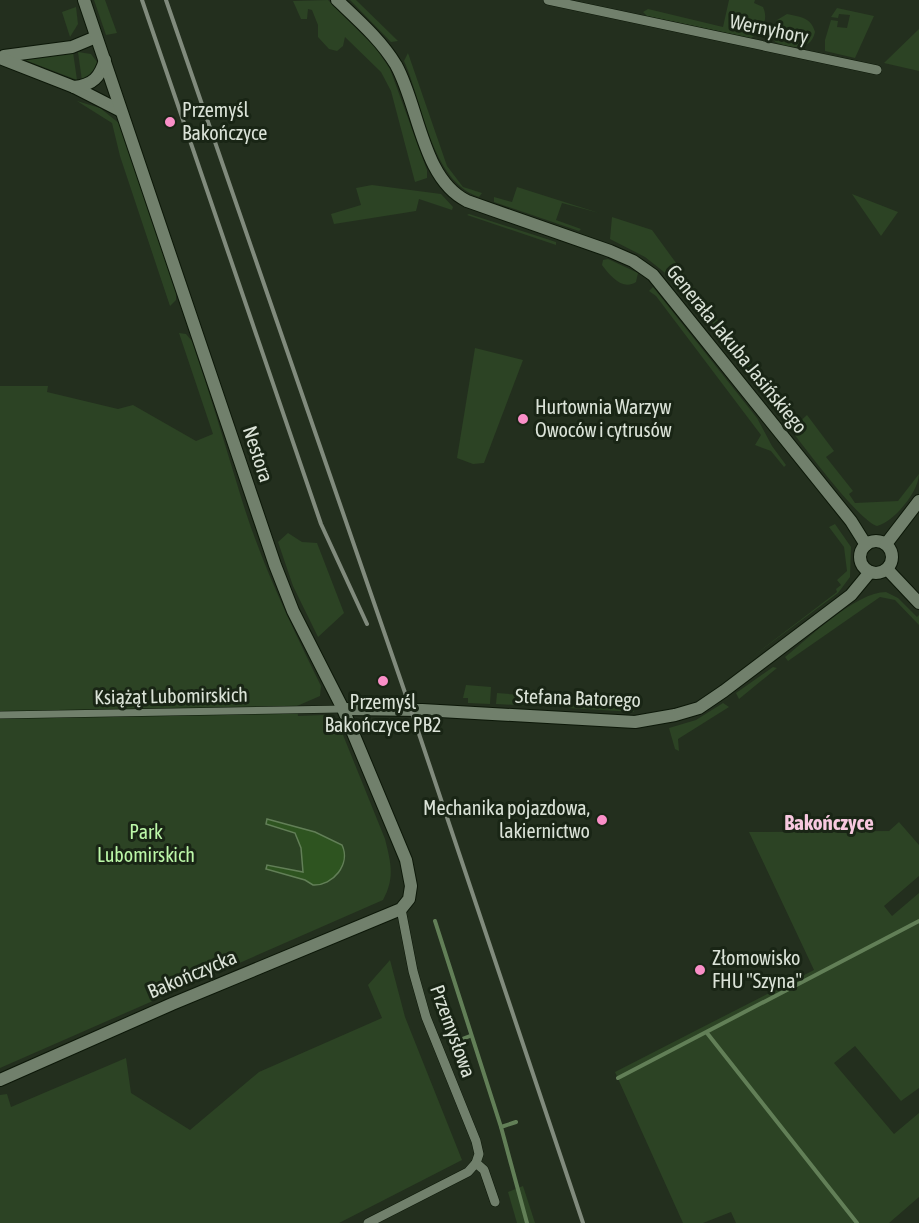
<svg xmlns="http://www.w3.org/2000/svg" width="919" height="1223" viewBox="0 0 919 1223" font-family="'Asap Condensed',sans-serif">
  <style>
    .green { fill: #2c4324 }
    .water { fill: #2e5420; stroke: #627f57; stroke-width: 1.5 }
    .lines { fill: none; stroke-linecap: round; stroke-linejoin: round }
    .stream { stroke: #627f57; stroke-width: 4 }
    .pedestrian-casing { stroke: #0c1708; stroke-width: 8 }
    .minor-casing { stroke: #0c1708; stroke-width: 10 }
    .tertiary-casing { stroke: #0c1708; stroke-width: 14 }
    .pedestrian { stroke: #71806c; stroke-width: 7 }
    .minor { stroke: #71806c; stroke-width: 9 }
    .tertiary { stroke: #71806c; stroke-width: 12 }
    .rail { stroke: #818b7d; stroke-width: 4 }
    .poi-dot { fill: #fa8fc8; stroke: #192515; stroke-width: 2 }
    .labels { text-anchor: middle; stroke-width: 6; stroke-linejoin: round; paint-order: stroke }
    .street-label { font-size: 20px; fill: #dbe3d8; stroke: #192515 }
    .poi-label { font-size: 20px; fill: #dbe3d8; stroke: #192515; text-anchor: start }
    .park-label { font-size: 20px; fill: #bcf7a8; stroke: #192515 }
    .neighbourhood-label { font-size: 21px; font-weight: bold; fill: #f7c8df; stroke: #192515 }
  </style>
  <rect width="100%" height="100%" fill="#232f1e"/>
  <g class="green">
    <path d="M94,0H105L117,33L106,35Z"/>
    <path d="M328,0L376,48L390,69L427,170V178L415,182L391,91L381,72L345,37L343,46L337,51L329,49L318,37V25L312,10L308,9L307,19H301L293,1Z"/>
    <path d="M350,0H356L398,41L391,42Z"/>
    <path d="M729,0H755L754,3L763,7C769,20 762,31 751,38L647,16L643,12L648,9L723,27Z"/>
    <path d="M76,7L78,24L70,37L62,12Z"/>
    <path d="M837,8L874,16L855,58L825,51V40L831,20L838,21L837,27L847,28L850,15L839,14L838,18L831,17Z"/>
    <path d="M787,14C800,17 811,17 815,32C811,52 789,48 775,42L772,35L777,20Z"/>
    <path d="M919,29V71L884,63Z"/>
    <path d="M73,52L77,80L25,60Z"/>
    <path d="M78,52L91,54L97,62L96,72L82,81Z"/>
    <path d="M408,53L447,166L463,187L482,193L479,197C431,181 423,103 404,61Z"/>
    <path d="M77,101L100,108L120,124L176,292V300L170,306L120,156L112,123Z"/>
    <path d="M372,185L441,194L453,207L452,210L419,199L416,211L334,224L331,214L361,205L356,188Z"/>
    <path d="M517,187L599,213L562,203L556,220L581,229L579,231L494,202V197L512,202Z"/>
    <path d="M852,194L898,212L881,236Z"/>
    <path d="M469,214L556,242V245L467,215Z"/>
    <path d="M612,217L652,230L722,326L711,328L669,276L645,257L610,239Z"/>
    <path d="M608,259L638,273L636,282C623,291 610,276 602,265L603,260Z"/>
    <path d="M653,287L757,418L772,446L786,465L784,467L771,451L755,445L761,435L656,296L649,291Z"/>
    <path d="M179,333L186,334L192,341C210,393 225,445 241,497C261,563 291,625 321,686L320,696L297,706L298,716L324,715L337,720L385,839C391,863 395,878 383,900L0,1068V386H48L47,392L118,409L133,405L196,441L213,434Z"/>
    <path d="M730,337L764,381L761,383L725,346Z"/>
    <path d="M475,348L523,360L484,463L473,464L457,458Z"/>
    <path d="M807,415L834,451L826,457L853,491L849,494L855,503L898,501L919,474C919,491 895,521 877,526C859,521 805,448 791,430Z"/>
    <path d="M835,524L851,547L850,577L838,593L748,660L837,592L836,589L841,585L837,580L847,571L844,547L829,527Z"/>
    <path d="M288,533L302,542L317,543L344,613L318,637L293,586L278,542Z"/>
    <path d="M886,592L898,598L917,617L919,615V625L895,600L880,597L788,661L785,657C809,638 856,592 886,592Z"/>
    <path d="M773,667L777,668L739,699L736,693Z"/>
    <path d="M466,685L491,687L490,704L468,703V698H463Z"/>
    <path d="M497,693L532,696L533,701L538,702L536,706L496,704Z"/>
    <path d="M723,703L729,707L678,739L679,751L675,749L669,728L696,720Z"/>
    <path d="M567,704L624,707L633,709L634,712L568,708Z"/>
    <path d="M899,822L919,845V876L884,906L892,916L919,893V1088L901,1101L855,1046L834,1063L894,1134L919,1113V1197L889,1223H736L731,1212L703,1223H683L615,1072L814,970L749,832L889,831Z"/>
    <path d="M390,960L405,1017L462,1160L339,1223H0V1095L7,1094L11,1107L126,1058L131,1093L190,1130L259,1072L382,1018L368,985Z"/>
    <path d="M523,1186L535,1223H517L508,1192Z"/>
  </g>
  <path class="water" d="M267,819L315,832L342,845C351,864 333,886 313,885L305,880L266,869L267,865L303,872L301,848L295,833L266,824Z"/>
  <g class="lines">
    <g class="stream">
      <path d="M435,921L501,1127"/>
      <path d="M707,1033L857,1223"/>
      <path d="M457,1041L470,1036"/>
      <path d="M618,1078L919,921"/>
      <path d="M516,1122L501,1127L527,1223"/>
    </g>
    <defs>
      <path id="pedestrian" d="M0,715L343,709"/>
      <g id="minor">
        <path d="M548,0L877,70"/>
        <path d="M401,909L413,971L426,1017L476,1141L479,1154L476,1163L484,1170L495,1202"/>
        <path d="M368,1223L468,1172L476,1163"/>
      </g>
      <g id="tertiary">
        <path d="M337,0C358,20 381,40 396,65C419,106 422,179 467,201L610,251L633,261L653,275L851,521L866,545"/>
        <path d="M4,56L72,47L96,37"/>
        <path d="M0,58L74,87L121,111"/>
        <path d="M74,87C93,85 100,77 105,60"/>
        <circle cx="876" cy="557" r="16"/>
        <path d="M886,544L919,501"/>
        <path d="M887,569L919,603"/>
        <path d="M343,709L422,710L635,722L675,715L699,708L724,691L851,595L870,572"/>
        <path d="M0,1080L172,1004L401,909L409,899L411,886L406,860L343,709L293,611L275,565L84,0"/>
      </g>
    </defs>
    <use href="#pedestrian" class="pedestrian-casing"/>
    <use href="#minor" class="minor-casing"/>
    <use href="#tertiary" class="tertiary-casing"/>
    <use href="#pedestrian" class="pedestrian"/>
    <use href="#minor" class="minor"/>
    <use href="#tertiary" class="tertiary"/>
    <g class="rail">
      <path d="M142,0L321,524L367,624"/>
      <path d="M166,0L411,710L583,1223"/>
    </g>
  </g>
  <g class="poi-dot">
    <circle cx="170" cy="122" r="6"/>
    <circle cx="523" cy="419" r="6"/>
    <circle cx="383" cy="681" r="6"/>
    <circle cx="602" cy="820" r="6"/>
    <circle cx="700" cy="970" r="6"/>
  </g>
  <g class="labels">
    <g class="street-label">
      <text transform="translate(769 29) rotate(12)" y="7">Wernyhory</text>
      <text transform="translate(737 349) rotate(51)" y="7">Generała Jakuba Jasińskiego</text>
      <text transform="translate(258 454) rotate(72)" y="7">Nestora</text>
      <text transform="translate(171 696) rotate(-1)" y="7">Książąt Lubomirskich</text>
      <text transform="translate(578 698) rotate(2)" y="7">Stefana Batorego</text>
      <text transform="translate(192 974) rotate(-23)" y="7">Bakończycka</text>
      <text transform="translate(453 1031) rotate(70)" y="7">Przemysłowa</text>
    </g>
    <g class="poi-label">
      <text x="182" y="117">Przemyśl<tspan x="182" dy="23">Bakończyce</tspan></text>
      <text x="535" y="414">Hurtownia Warzyw<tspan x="535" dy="23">Owoców i cytrusów</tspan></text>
      <text x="383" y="709" text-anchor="middle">Przemyśl<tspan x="383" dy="23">Bakończyce PB2</tspan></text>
      <text x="590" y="815" text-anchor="end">Mechanika pojazdowa,<tspan x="590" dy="23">lakiernictwo</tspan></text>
      <text x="712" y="965">Złomowisko<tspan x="712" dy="23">FHU "Szyna"</tspan></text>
    </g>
    <g class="park-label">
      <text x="146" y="839">Park<tspan x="146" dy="23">Lubomirskich</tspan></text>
    </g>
    <g class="neighbourhood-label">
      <text x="829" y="830">Bakończyce</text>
    </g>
  </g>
</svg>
